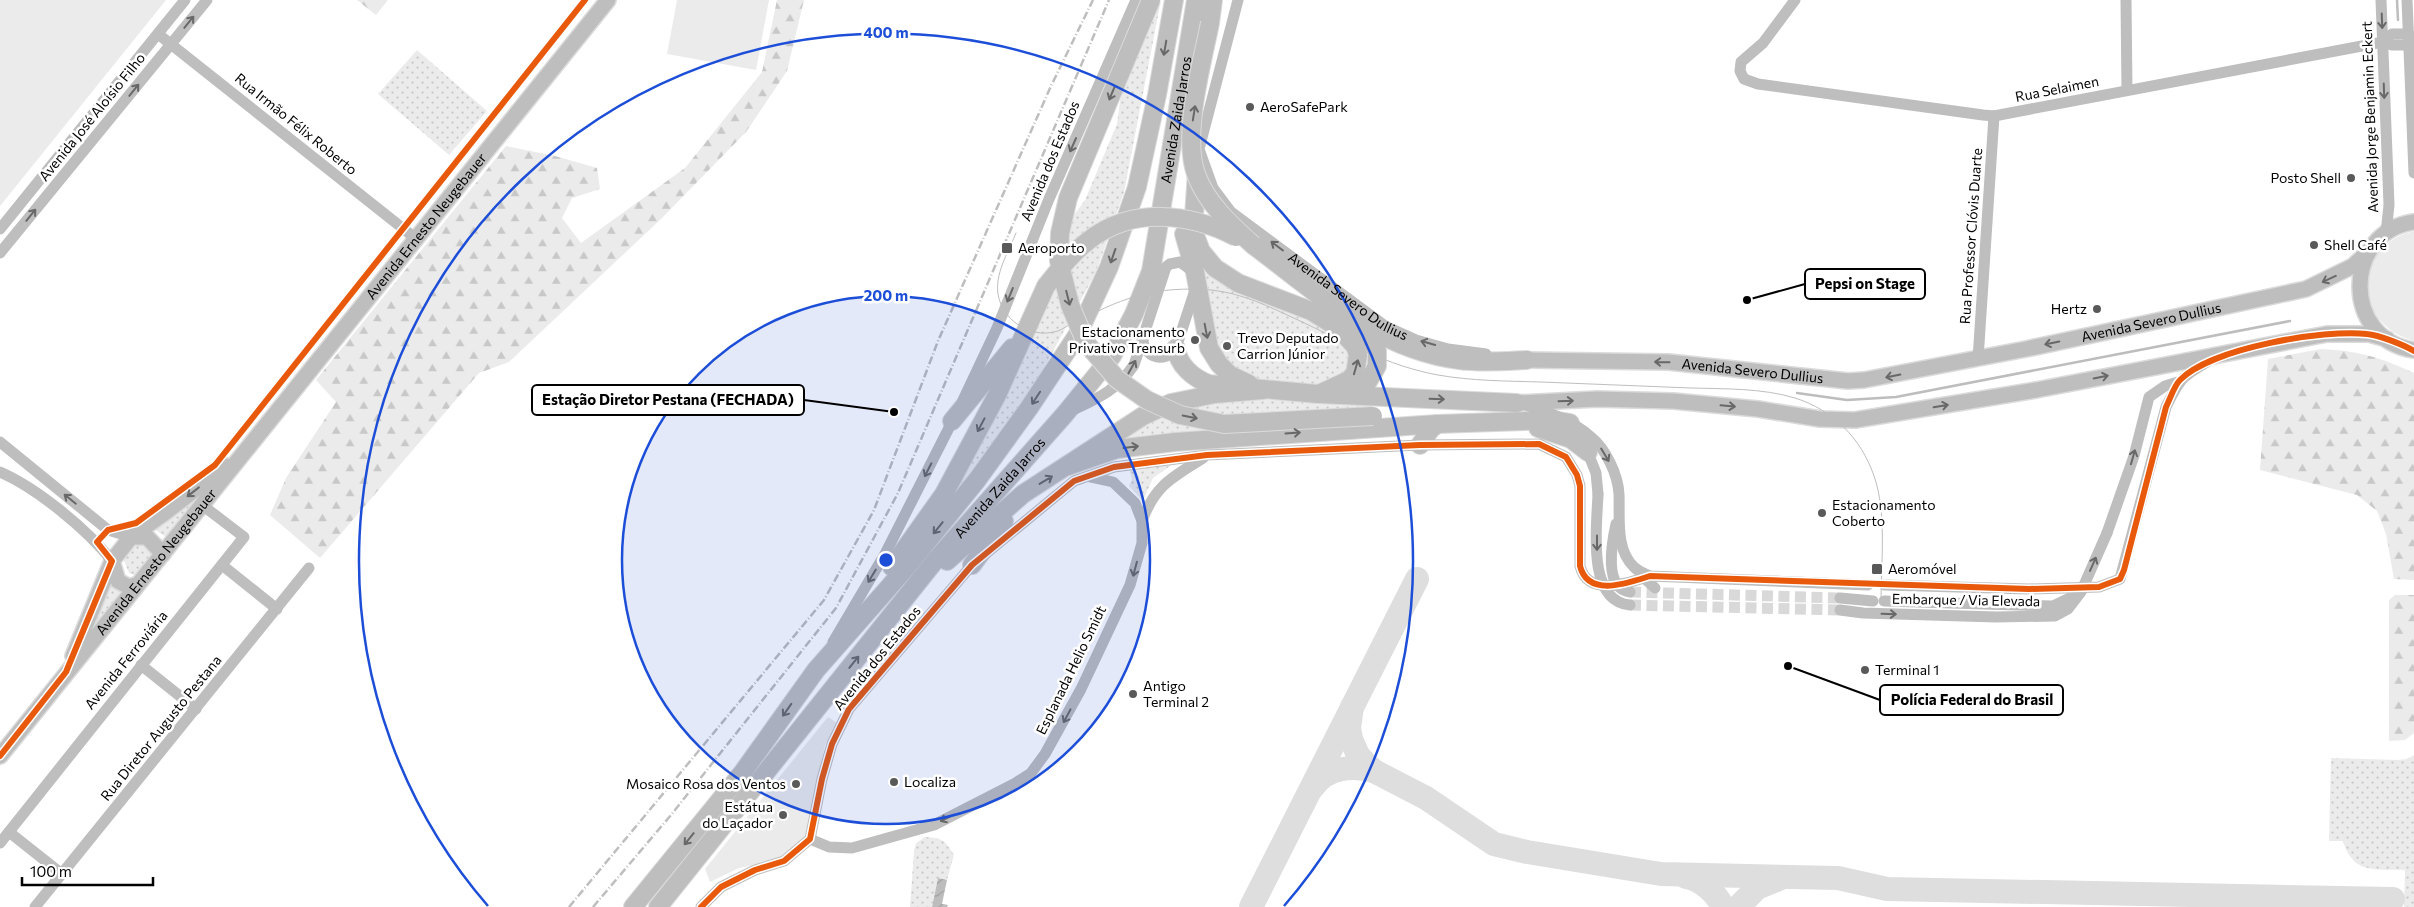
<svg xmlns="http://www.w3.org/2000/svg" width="2414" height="907" viewBox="0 0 2414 907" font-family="Commissioner,sans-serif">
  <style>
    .grass { fill: url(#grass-dots) }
    .forest { fill: url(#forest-firs) }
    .park { fill: #ebebeb }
    .water { fill: url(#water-waves) }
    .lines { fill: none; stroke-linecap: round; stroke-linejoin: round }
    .stream { stroke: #bdbdbd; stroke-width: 2.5 }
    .taxiway { stroke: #dedede; stroke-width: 24 }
    .minor-tunnel { stroke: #d9d9d9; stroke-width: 11; stroke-dasharray: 11 5.5; stroke-linecap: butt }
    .major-casing { stroke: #dbdbdb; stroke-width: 18 }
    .highway-casing { stroke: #dbdbdb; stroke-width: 20 }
    .minor { stroke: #bebebe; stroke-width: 11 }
    .major { stroke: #bebebe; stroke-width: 15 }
    .highway { stroke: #bebebe; stroke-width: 18 }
    .tram { stroke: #bebebe; stroke-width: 1 }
    .rail { stroke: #bebebe; stroke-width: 2.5; stroke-dasharray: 8 2.5 1 2.5; stroke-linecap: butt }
    .highway-bridge-casing { stroke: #dbdbdb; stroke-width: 20; stroke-linecap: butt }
    .minor-bridge { stroke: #bebebe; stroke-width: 11 }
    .highway-bridge { stroke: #bebebe; stroke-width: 18 }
    .cycleway-casing { stroke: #fff; stroke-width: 9 }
    .cycleway { stroke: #e8590c; stroke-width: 6 }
    .oneway { stroke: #686868 }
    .ring { fill: none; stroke: #1d4ed8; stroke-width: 2.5 }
    .poi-dot { fill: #595959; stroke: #fff; stroke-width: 2 }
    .labels { text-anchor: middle; stroke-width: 5; stroke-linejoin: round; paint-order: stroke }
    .street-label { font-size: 14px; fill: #000; stroke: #fff }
    .poi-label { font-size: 14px; fill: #000; stroke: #fff; text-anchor: start }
    .centre { fill: #1d4ed8; stroke: #fff; stroke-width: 2.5 }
    .ring-label { font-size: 15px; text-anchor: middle; font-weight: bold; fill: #1d4ed8; stroke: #fff; stroke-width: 5; stroke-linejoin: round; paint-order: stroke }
    .leader { fill: none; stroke: #000; stroke-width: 2 }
    .callout-dot { fill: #000; stroke: #fff; stroke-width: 2 }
    .callout { fill: #fff; stroke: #000; stroke-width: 2 }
    .callout-label { font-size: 15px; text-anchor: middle; font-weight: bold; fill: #000 }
  </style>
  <defs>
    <pattern id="grass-dots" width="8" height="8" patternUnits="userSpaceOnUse" patternTransform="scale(1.25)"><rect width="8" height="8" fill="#ebebeb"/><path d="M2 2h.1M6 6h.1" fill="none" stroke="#c8c8c8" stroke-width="1.8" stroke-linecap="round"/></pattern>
    <pattern id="forest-firs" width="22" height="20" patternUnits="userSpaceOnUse" patternTransform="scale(1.25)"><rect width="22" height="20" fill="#ebebeb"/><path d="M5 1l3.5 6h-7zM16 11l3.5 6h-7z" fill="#c8c8c8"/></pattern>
    <pattern id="water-waves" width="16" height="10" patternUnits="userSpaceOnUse" patternTransform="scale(1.25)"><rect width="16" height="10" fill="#bdbdbd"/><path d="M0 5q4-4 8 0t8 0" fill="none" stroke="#a1a1a1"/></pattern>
  </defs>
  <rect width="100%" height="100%" fill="#fff"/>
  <g class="grass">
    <path d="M1158,0H1161L1124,192L1096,272L1032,390L939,514L1001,401L1068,223L1085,200L1117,124L1122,86Z"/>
    <path d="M417,50L487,111L449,155L378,94Z"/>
    <path d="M1188,232L1210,272L1304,311L1347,344L1351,364L1345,378L1316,390L1250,380L1214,351Z"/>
    <path d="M1236,396L1372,402L1373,419L1103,449L1146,420L1188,402Z"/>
    <path d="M1176,462L1153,478L1143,501L1129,486L1132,480L1129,467Z"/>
    <path d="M206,490L169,539L154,529Z"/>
    <path d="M131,541H143L152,552V562L139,577L129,573L121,553Z"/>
    <path d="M111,574L128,592L90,635Z"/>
    <path d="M2414,755V907H2404L2405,870C2376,869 2353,875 2343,841H2329L2331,758L2398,760L2407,759Z"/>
    <path d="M925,837C943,838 945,840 954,855L947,880L938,878L932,907H910L914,851L916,843Z"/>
  </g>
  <g class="forest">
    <path d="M357,0H388L376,15Z"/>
    <path d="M777,0H804L787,71L746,132L661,219L509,362L479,373L320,558L270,515L286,478L336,402L316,380L506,146L555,156L597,168L600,189L572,198L562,218L581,243L685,168L762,72Z"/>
    <path d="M2321,349C2360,351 2379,357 2414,373V580L2394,579L2386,534L2377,511L2357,495L2260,470L2268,359Z"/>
    <path d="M2395,595H2414V733L2405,740L2389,741V600Z"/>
  </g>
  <g class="park">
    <path d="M0,0H166L0,206Z"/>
    <path d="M677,0H769L756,70L667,54Z"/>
    <path d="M2414,231V341C2352,324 2351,246 2414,231Z"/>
    <path d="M828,717L837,723L825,745L804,842L776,861L739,868L710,882L705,869Z"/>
  </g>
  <path class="water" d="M938,878L947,880L942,904L948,905L947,907H932Z"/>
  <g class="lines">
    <g class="stream">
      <path d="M2397,0L2398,20"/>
      <path d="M1797,393L1847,400L1896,397L2290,321"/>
    </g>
    <g class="taxiway">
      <path d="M1352,707L1349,728L1351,739L1358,755L1365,763L1374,771L1426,798L1494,844L1527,852L1661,874L1838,878L1887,889L2393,899"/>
      <path d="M1313,787C1327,767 1353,765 1374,771"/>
      <path d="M1686,877C1702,880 1716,893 1723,907"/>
      <path d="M1251,907L1417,579"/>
      <path d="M1738,907L1757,888L1779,879"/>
    </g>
    <g class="minor-tunnel">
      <path d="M1630,592L1840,598"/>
      <path d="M1630,605L1840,610"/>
    </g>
    <defs>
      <g id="major">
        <path d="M2414,222C2342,232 2342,340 2414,350"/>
        <path id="s2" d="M1527,360L1668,362L1848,381L1864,380L2026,349L2306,289L2353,266L2369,251"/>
        <path d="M1517,403L1597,399L1673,401L1758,409L1820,419L1855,420L2036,390L2327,334H2369L2387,339"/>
        <path d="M131,537H147L163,554"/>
        <path d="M112,561L118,581L129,587L136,585"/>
        <path d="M73,656L112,561L131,537L162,515L226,466"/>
        <path id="s3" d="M0,756L608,0"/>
      </g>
      <g id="highway">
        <path d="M1210,23L1213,0"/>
        <path d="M1197,172L1193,230L1201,251L1215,268L1238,283L1311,311L1338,328L1355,346L1358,355L1355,373L1349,380L1321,393"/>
        <path d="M1184,234L1195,272L1209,348L1219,364L1230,375L1249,384"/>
        <path d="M1253,245C1316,292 1377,350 1459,360C1481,363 1505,361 1527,360"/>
        <path d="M1176,348C1178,365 1193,378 1209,384L1318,394L1517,403"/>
        <path d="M1346,391L1360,389L1366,385L1377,366V350L1359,326"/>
        <path d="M952,421L1012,348"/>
        <path d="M1538,428L1571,439L1588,452"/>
        <path d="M1420,445L1430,430L1437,424"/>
        <path d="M1068,466L1117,449L1175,442L1437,424L1552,420L1570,423"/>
        <path d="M947,561L1023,494L1143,416L1171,403L1215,394L1263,390"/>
        <path d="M972,565L1004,521"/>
        <path d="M892,567L944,494L997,395L1046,286"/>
        <path d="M633,907L743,772L816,670L905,569L977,480L1029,408L1078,334L1109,267L1137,187L1157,95L1174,0"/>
        <path id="s4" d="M658,907L934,562L1065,414L1112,356L1134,314L1151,271L1196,0"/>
      </g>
    </defs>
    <use href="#major" class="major-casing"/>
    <use href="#highway" class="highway-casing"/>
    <g class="minor">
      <path id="s1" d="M1238,0L1199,149L1213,188L1231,212L1385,326L1416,340L1448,349L1486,354"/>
      <path d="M1795,0L1763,43L1741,62L1740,71L1744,79L1758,84L1983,115L1994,116L2383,42L2392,45H2409"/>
      <path d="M2126,0L2127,90"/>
      <path d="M2381,0L2389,205L2386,233"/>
      <path d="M2407,0L2414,173"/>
      <path d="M158,34L415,238"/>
      <path d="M2383,42L2392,34H2409"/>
      <path d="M0,229L185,0"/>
      <path d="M0,253L207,0"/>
      <path d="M1143,338C1143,358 1165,364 1176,348L1196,287"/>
      <path d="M1978,359L1994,116"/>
      <path d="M963,400L997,328L1049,199L1136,0"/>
      <path d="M1526,405C1548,412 1573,421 1591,437C1606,449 1618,475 1619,494C1620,517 1615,549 1634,567C1638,571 1645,574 1650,576L1868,585"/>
      <path d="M1071,411C1098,398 1116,391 1134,365L1166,267L1170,264L1180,262L1194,272"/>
      <path d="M0,442L108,530L131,537"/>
      <path d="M1586,448L1596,473L1598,494"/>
      <path d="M0,472C37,488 88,530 112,561"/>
      <path d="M1142,521C1155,485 1173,477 1203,458"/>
      <path d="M1616,524C1612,542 1603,589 1630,592"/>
      <path d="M2107,533L2134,456L2149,397L2165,386L2178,382"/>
      <path d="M222,565L277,609"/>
      <path d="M1641,575L1655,588"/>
      <path d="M1884,585L2029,589L2099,587L2120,579L2166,407C2181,376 2183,376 2212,359"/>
      <path d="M1840,598L1873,601"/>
      <path d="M1884,601L2053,606L2072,597"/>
      <path d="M833,642L885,554L955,416"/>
      <path d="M141,665L196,709"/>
      <path d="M9,832L62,874"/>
      <path d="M810,839L829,847L852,848L934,825L1014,784L1031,773L1045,754L1081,689L1130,585L1142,543V521L1135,503L1113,482L1090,477"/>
      <path d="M0,843L244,537L202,505"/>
      <path d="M35,907L309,568"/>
      <path d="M701,907L721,887L755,870L784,861L810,839L822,779L832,744L849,709L972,565L1074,481L1114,467L1207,455L1420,445L1539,444L1566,457L1577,475L1580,486V566C1588,598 1628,583 1650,576"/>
    </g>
    <use href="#major" class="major"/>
    <use href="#highway" class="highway"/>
    <path class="tram" d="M1016,233C1010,248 1000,265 998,281C993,314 1027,341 1058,331C1063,329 1068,325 1073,323C1094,313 1115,302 1137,296C1161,289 1187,288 1211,290C1242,293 1270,307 1298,320C1343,341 1388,366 1438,375C1472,381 1507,381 1541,382C1591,384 1641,386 1691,388C1725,389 1762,388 1795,398C1833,410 1861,438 1874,476C1887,512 1881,563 1881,602"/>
    <g class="rail">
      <path d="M569,907L824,600L874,510L938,341L1051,86L1093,0"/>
      <path d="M593,907L671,815L836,608L898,493L1109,0"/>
    </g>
    <defs>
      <g id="highway-bridge">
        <path d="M1151,0L1068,198L1060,233L1059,261L1070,305L1086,343L1117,379L1147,400L1180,415L1224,424L1373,416"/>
        <path d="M1210,23C1202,64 1182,135 1196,174C1206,203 1231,225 1253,245"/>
        <path d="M1046,286C1059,270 1072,253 1088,241C1132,206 1190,213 1236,237"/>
      </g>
    </defs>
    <use href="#highway-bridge" class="highway-bridge-casing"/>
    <g class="minor-bridge">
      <path d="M1598,494C1597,525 1586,601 1630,605"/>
      <path d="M1840,610L1863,613L1996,617L2055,616L2068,609L2081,592L2107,533"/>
    </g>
    <use href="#highway-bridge" class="highway-bridge"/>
    <defs>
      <g id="cycleway">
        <path d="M0,756L66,672L112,561L97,542L108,530L136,523L215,465L585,0"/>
        <path d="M701,907L721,887L755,870L784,861L810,839L822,779L832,744L849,709L972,565L1074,481L1114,467L1207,455L1420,445L1539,444L1566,457L1577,475L1580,486V566C1588,598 1628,583 1650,576L2029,589L2099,587L2120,579L2124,570L2166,407C2170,399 2174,386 2180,380C2211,348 2324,329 2367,334C2379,335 2404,345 2414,351"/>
      </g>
    </defs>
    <use href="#cycleway" class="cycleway-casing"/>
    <use href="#cycleway" class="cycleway"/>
  </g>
  <defs><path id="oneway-shaft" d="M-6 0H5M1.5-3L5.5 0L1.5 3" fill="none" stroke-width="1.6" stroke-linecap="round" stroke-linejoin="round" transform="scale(1.25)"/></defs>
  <g class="oneway">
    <use href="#oneway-shaft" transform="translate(2382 21) rotate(88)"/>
    <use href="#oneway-shaft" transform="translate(189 22) rotate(-51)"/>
    <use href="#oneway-shaft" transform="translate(1165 48) rotate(100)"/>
    <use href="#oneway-shaft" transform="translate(134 90) rotate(-51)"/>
    <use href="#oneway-shaft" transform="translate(2384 91) rotate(88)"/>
    <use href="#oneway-shaft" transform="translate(1112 93) rotate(113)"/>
    <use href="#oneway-shaft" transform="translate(1194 113) rotate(-81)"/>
    <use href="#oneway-shaft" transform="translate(1073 145) rotate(114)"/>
    <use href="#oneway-shaft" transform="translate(31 215) rotate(-51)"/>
    <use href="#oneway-shaft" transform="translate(1277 246) rotate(-143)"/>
    <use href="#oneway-shaft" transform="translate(1113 256) rotate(109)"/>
    <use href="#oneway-shaft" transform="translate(2329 279) rotate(155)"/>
    <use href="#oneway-shaft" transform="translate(1010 295) rotate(112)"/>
    <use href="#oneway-shaft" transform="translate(1068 298) rotate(76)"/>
    <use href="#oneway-shaft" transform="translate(1206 331) rotate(79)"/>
    <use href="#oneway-shaft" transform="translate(1428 343) rotate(-164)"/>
    <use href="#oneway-shaft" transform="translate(2052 343) rotate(168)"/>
    <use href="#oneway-shaft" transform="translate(1662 362) rotate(-179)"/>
    <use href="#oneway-shaft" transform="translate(1132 367) rotate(-61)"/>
    <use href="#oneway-shaft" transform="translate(1356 367) rotate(-74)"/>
    <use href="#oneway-shaft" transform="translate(1893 376) rotate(169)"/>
    <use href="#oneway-shaft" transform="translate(2101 377) rotate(-11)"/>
    <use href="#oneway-shaft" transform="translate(1036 398) rotate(123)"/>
    <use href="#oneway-shaft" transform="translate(1437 399) rotate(2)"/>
    <use href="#oneway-shaft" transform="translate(1566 401) rotate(-2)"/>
    <use href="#oneway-shaft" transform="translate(1728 406) rotate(5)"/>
    <use href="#oneway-shaft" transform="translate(1941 406) rotate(-10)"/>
    <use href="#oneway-shaft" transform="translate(1190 417) rotate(12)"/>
    <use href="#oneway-shaft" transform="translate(981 425) rotate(118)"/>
    <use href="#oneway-shaft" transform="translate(1293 433) rotate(-4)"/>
    <use href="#oneway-shaft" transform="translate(1131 447) rotate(-7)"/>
    <use href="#oneway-shaft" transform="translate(1605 455) rotate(59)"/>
    <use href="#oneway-shaft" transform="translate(2133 457) rotate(-74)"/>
    <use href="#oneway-shaft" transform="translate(928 470) rotate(117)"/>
    <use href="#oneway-shaft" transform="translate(1046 480) rotate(-31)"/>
    <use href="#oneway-shaft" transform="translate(193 492) rotate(142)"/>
    <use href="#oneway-shaft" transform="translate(70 499) rotate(-141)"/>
    <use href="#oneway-shaft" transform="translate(938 528) rotate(129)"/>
    <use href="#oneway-shaft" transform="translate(1597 543) rotate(90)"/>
    <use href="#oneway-shaft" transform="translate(2093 564) rotate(-66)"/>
    <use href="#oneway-shaft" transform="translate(1135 569) rotate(105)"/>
    <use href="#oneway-shaft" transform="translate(872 576) rotate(121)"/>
    <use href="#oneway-shaft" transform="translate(1889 614) rotate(2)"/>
    <use href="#oneway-shaft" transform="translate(854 662) rotate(-51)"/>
    <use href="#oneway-shaft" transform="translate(787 710) rotate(125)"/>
    <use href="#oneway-shaft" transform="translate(1067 716) rotate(118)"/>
    <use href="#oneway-shaft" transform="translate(947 818) rotate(154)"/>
    <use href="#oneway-shaft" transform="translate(689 839) rotate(129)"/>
  </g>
  <circle cx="886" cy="560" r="264" fill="#1d4ed8" fill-opacity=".12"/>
  <g class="ring">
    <circle cx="886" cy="560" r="264"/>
    <path d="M488 906A527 527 0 1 1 1284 906"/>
  </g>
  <g class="poi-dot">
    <circle cx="1250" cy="107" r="5"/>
    <circle cx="2351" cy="178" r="5"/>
    <circle cx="2314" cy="245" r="5"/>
    <rect x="1001" y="242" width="12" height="12" rx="2.5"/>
    <circle cx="2097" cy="309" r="5"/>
    <circle cx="1195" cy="340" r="5"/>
    <circle cx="1227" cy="346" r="5"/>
    <circle cx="1822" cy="513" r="5"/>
    <rect x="1871" y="563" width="12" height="12" rx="2.5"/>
    <circle cx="1865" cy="670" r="5"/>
    <circle cx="1133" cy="694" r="5"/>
    <circle cx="894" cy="782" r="5"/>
    <circle cx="796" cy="784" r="5"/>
    <circle cx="783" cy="815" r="5"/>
  </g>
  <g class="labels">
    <g class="street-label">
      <text transform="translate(2057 89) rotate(-11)" y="5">Rua Selaimen</text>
      <text transform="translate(92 117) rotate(-51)" y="5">Avenida José Aloísio Filho</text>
      <text transform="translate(2370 117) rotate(-92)" y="5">Avenida Jorge Benjamin Eckert</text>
      <text dy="5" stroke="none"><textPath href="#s4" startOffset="961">Avenida Zaida Jarros</textPath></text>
      <text transform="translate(296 124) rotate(39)" y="5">Rua Irmão Félix Roberto</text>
      <text transform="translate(1050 161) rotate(-67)" y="5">Avenida dos Estados</text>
      <text dy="5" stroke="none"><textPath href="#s3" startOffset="680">Avenida Ernesto Neugebauer</textPath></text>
      <text transform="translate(1971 236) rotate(-86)" y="5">Rua Professor Clóvis Duarte</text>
      <text dy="5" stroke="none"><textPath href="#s1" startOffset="370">Avenida Severo Dullius</textPath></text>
      <text dy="5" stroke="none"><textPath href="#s2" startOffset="631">Avenida Severo Dullius</textPath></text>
      <text dy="5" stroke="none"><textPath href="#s2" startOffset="226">Avenida Severo Dullius</textPath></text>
      <text dy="5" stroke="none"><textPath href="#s4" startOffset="541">Avenida Zaida Jarros</textPath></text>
      <text dy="5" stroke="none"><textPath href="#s3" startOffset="249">Avenida Ernesto Neugebauer</textPath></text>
      <text transform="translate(1966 600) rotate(1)" y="5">Embarque / Via Elevada</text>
      <text transform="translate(877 658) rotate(-51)" y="5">Avenida dos Estados</text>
      <text transform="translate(126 660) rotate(-51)" y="5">Avenida Ferroviária</text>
      <text transform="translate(1071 670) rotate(-64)" y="5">Esplanada Helio Smidt</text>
      <text transform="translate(161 728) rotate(-51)" y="5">Rua Diretor Augusto Pestana</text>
    </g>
    <g class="poi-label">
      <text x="1260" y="112">AeroSafePark</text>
      <text x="2341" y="183" text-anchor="end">Posto Shell</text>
      <text x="2324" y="250">Shell Café</text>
      <text x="1018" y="253">Aeroporto</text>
      <text x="2087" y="314" text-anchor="end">Hertz</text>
      <text x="1185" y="337" text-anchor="end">Estacionamento<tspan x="1185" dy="16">Privativo Trensurb</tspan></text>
      <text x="1237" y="343">Trevo Deputado<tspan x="1237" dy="16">Carrion Júnior</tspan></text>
      <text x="1832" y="510">Estacionamento<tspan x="1832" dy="16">Coberto</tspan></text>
      <text x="1888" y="574">Aeromóvel</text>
      <text x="1875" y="675">Terminal 1</text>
      <text x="1143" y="691">Antigo<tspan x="1143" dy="16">Terminal 2</tspan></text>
      <text x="904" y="787">Localiza</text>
      <text x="786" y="789" text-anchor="end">Mosaico Rosa dos Ventos</text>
      <text x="773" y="812" text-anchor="end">Estátua<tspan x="773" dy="16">do Laçador</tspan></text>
    </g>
  </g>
  <circle cx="886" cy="560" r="8" class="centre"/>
  <g class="ring-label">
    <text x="886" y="38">400 m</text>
    <text x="886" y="301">200 m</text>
  </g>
  <path class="leader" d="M1747 300L1805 284M894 412L804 400M1788 666L1880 700"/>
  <g class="callout-dot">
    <circle cx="1747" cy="300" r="5"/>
    <circle cx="894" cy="412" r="5"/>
    <circle cx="1788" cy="666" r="5"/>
  </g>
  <g class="callout">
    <rect x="1805" y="269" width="120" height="30" rx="5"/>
    <rect x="532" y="385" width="272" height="30" rx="5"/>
    <rect x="1880" y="685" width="183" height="30" rx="5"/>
  </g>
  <g class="callout-label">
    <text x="1865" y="289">Pepsi on Stage</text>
    <text x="668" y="405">Estação Diretor Pestana (FECHADA)</text>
    <text x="1972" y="705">Polícia Federal do Brasil</text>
  </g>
  <path d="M22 877v8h131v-8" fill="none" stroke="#000000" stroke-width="2.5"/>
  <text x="30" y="877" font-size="15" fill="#000000" stroke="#ffffff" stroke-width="4" paint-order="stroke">100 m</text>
</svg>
